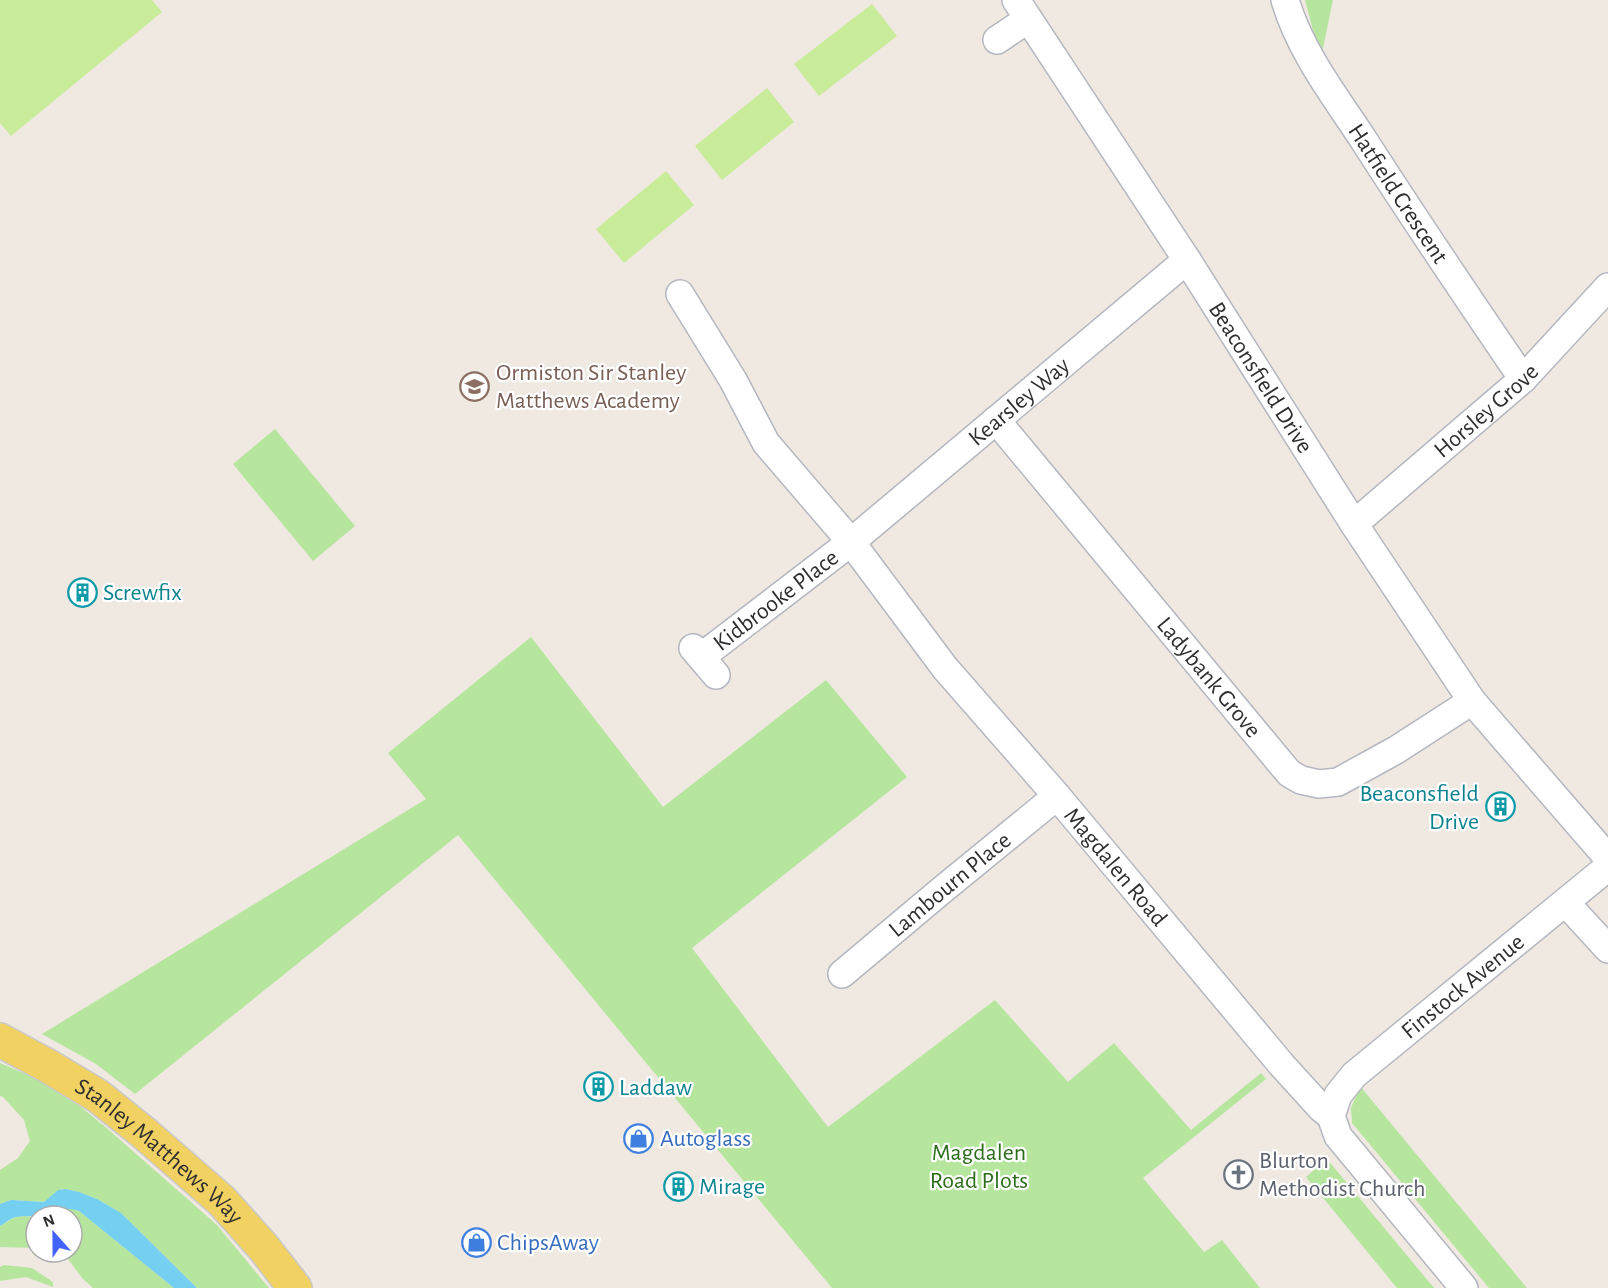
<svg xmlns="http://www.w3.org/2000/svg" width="1608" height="1288" font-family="'Alegreya Sans',sans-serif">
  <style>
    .green { fill: #b6e59e }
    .pitch { fill: #c9ec9a }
    .water { fill: #75cff0 }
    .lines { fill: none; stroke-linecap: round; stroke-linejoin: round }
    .minor-casing { stroke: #b4b7c1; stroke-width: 30 }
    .major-casing { stroke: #c9c9c9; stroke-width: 36 }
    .minor { stroke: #fff; stroke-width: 27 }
    .major { stroke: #f2d163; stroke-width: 33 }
    .labels { text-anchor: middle; stroke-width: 4.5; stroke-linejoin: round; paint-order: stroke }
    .street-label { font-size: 24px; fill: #2e2e2e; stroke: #fff }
    .education-label { font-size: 24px; fill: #785e54; stroke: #fff; text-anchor: start }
    .culture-label { font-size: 24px; fill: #0d838f; stroke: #fff; text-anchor: start }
    .shop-label { font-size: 24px; fill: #366cbe; stroke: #fff; text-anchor: start }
    .park-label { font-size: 24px; fill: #2c6e1b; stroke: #fff }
    .worship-label { font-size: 24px; fill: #5b616d; stroke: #fff; text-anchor: start }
  </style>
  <rect width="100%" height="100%" fill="#efe9e1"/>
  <g class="green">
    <polygon points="1305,0 1333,0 1322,53 1313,30"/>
    <polygon points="275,429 355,526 313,561 233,464"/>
    <polygon points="531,637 663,807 826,680 907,777 692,948 828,1127 995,1000 1068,1082 1114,1043 1191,1130 1261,1073 1266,1079 1143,1178 1204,1252 1222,1240 1260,1288 832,1288 458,835 135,1094 96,1064 42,1034 426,799 388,753"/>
    <polygon points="0,1063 35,1078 81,1107 109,1130 217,1225 269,1288 197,1288 121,1213 97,1199 79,1192 66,1189 58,1190 44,1202 11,1200 0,1204 0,1170 18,1158 30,1141 24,1120 3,1097 0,1096"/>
    <polygon points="1360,1086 1527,1288 1489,1288 1352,1123 1351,1108"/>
    <polygon points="1327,1159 1434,1288 1397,1288 1306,1177"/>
    <polygon points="69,1208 79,1211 174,1288 93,1288 83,1279 68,1259 50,1252 72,1252 72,1216 42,1216 59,1210"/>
    <polygon points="21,1216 36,1217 36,1248 0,1247 0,1226 13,1218"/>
    <polygon points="4,1265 32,1268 53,1282 53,1287 26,1277 0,1281 0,1267"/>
  </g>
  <g class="pitch">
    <polygon points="0,0 152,0 162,12 11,136 0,123"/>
    <polygon points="872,4 897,36 819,96 794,64"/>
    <polygon points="767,88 794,122 722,180 695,146"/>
    <polygon points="666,171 694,205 624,263 596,229"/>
  </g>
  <path class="water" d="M 66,1189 L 79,1192 L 97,1199 L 121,1213 L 197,1288 L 174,1288 L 79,1211 C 59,1205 58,1214 41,1216 C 32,1217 21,1215 13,1218 C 8,1220 4,1224 0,1226 L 0,1204 L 11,1200 L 44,1202 L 58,1190 Z"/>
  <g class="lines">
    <defs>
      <g id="minor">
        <path id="s1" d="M 1016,0 L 1187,260 L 1354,524 L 1472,701 L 1608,858"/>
        <path id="s2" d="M 1285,0 C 1300,51 1334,95 1363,139 C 1415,220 1469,300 1523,379"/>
        <polyline points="997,40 1028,19"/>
        <path id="s3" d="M 680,294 L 733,380 L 766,443 L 851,542 L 945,668 L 1057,796 L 1281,1064 L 1321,1108 L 1331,1116 L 1338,1136 L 1464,1288"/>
        <path id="s4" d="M 996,420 L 1289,773 L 1301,780 L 1319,784 L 1338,782 L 1396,750 L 1472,701"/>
        <path id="s5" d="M 1354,524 L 1523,379 L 1608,287"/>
        <polyline points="693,648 716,675"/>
        <path id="s6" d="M 701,657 L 851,542 L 1187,260"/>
        <polyline points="1566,903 1608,949"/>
        <path id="s7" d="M 842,974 L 942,890 L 1057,796"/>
        <path id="s8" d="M 1331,1116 L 1338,1095 L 1354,1075 L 1608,867"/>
      </g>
      <g id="major">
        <path id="s9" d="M 0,1040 L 48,1066 L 98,1096 L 144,1133 L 222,1201 L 264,1248 L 295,1288"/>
      </g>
    </defs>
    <use href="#minor" class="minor-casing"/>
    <use href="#major" class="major-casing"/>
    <use href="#minor" class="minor"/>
    <use href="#major" class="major"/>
  </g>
  <defs>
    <symbol id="school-ring" viewBox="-11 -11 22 22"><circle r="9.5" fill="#fff" stroke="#8d6e63" stroke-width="1.5"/><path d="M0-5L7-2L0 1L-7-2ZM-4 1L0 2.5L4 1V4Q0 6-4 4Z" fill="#8d6e63"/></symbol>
    <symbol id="building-ring" viewBox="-11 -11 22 22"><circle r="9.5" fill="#fff" stroke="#0f9aa8" stroke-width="1.5"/><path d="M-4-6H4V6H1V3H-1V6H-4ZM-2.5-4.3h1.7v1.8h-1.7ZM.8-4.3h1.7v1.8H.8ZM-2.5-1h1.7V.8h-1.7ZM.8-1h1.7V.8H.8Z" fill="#0f9aa8"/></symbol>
    <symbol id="shop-ring" viewBox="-11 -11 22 22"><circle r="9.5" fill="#fff" stroke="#3f7fe0" stroke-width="1.5"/><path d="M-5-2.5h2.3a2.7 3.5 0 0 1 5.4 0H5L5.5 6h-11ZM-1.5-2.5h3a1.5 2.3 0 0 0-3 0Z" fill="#3f7fe0"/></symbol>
    <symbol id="church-ring" viewBox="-11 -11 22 22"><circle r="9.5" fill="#fff" stroke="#6b7280" stroke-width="1.5"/><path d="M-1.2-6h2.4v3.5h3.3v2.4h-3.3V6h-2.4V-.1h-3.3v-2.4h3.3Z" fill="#6b7280"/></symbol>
  </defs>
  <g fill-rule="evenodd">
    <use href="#school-ring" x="458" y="370" width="33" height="33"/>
    <use href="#building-ring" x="66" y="576" width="33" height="33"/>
    <use href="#building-ring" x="1484" y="790" width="33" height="33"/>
    <use href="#building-ring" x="582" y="1070" width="33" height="33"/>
    <use href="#shop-ring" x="622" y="1122" width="33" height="33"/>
    <use href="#church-ring" x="1222" y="1158" width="33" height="33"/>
    <use href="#building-ring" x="662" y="1170" width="33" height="33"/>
    <use href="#shop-ring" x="460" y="1226" width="33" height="33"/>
  </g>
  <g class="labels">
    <g class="street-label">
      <text dy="8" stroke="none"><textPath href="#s2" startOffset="225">Hatfield Crescent</textPath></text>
      <text dy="8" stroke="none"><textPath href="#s1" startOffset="450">Beaconsfield Drive</textPath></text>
      <text dy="8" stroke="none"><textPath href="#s6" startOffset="408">Kearsley Way</textPath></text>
      <text dy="8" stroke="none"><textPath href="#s5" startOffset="174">Horsley Grove</textPath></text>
      <text dy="8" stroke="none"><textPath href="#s6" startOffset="94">Kidbrooke Place</textPath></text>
      <text dy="8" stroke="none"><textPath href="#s4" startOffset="334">Ladybank Grove</textPath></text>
      <text dy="8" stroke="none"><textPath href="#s3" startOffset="722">Magdalen Road</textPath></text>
      <text dy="8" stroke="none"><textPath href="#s7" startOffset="140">Lambourn Place</textPath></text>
      <text dy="8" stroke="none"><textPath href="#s8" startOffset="188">Finstock Avenue</textPath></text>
      <text dy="8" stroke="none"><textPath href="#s9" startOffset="195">Stanley Matthews Way</textPath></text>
    </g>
    <g class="education-label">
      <text x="496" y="380">Ormiston Sir Stanley<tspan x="496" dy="28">Matthews Academy</tspan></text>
    </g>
    <g class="culture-label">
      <text x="103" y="600">Screwfix</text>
      <text x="1479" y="801" text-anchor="end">Beaconsfield<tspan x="1479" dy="28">Drive</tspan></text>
      <text x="619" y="1095">Laddaw</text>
      <text x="699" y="1194">Mirage</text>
    </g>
    <g class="shop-label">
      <text x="660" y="1146">Autoglass</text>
      <text x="497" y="1250">ChipsAway</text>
    </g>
    <g class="park-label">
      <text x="979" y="1160">Magdalen<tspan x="979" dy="28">Road Plots</tspan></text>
    </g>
    <g class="worship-label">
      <text x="1259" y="1168">Blurton<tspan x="1259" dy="28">Methodist Church</tspan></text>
    </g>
  </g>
  <g transform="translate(54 1234) rotate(339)"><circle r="28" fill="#ffffff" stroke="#ababab" stroke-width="1.5"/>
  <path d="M0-4.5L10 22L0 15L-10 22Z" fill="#4264fb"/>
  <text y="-9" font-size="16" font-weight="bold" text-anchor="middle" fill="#2e2e2e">N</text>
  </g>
</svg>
